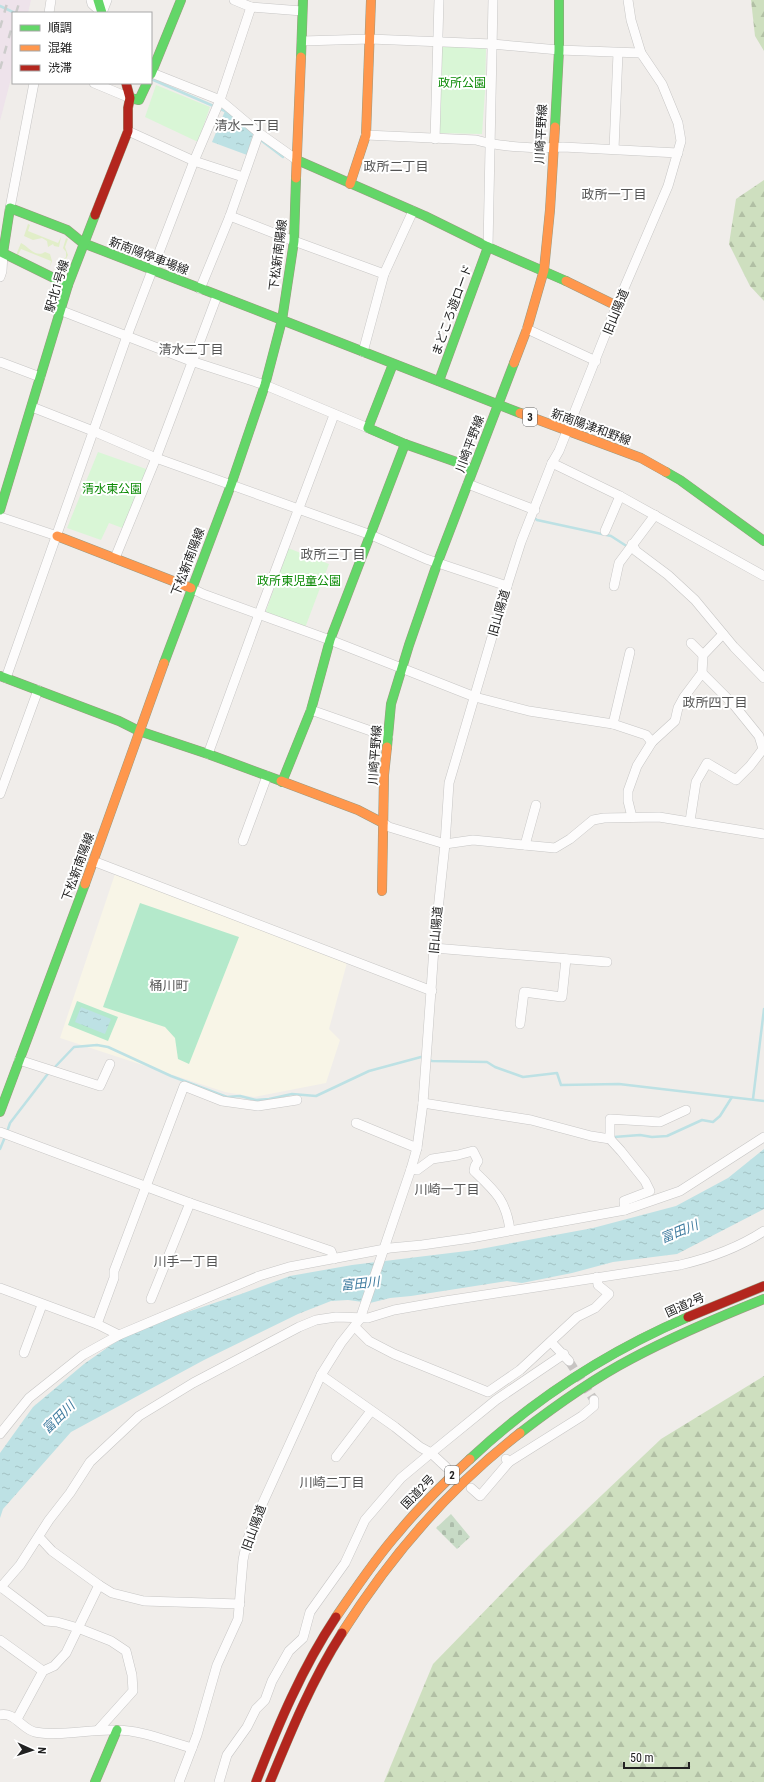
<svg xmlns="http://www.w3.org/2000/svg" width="764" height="1782" font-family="'Roboto Condensed','Noto Sans JP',sans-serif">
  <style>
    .industrial { fill: #eee3eb }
    .education { fill: #f8f5e7 }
    .grass { fill: #e1eec8 }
    .forest { fill: url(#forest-firs) }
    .cemetery { fill: url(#cemetery-stones) }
    .park { fill: #d9f6d6 }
    .pitch { fill: #b4e9cb }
    .water { fill: url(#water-ripples) }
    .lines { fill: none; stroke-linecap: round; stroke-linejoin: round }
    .stream { stroke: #bde1e4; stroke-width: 2.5 }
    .street-tunnel { stroke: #c7c4c2; stroke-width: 9; stroke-dasharray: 9 4.5; stroke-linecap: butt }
    .street-casing { stroke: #c7c6c5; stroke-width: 10 }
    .fast-casing { stroke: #9c9a80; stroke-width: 10 }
    .slow-casing { stroke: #9c9a80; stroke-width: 10 }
    .jam-casing { stroke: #9c9a80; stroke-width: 10 }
    .street { stroke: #fdfcfc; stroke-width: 9 }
    .fast { stroke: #63d668; stroke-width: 9 }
    .slow { stroke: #ff974d; stroke-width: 9 }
    .jam { stroke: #b3261e; stroke-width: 9 }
    .rail { stroke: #cccccb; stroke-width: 2.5; stroke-dasharray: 8 8; stroke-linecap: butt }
    .labels { text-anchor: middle; stroke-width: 4; stroke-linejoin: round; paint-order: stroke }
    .shield { fill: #fff; stroke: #646464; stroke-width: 1 }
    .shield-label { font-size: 11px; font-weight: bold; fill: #222 }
    .park-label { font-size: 12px; fill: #0b8a05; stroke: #fff }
    .street-label { font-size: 12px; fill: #222; stroke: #fff }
    .neighbourhood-label { font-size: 13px; fill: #555; stroke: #fff }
    .water-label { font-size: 13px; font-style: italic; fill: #3f7b9f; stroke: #fff }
  </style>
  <defs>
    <pattern id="forest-firs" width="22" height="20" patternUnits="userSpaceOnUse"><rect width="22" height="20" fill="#cedfbf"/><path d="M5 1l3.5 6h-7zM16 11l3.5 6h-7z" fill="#b1bfa4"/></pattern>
    <pattern id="cemetery-stones" width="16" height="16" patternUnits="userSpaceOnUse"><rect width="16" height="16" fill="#c8dbc6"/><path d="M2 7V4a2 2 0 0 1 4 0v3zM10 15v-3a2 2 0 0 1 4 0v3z" fill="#acbcaa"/></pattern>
    <pattern id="water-ripples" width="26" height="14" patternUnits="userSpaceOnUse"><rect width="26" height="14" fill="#bde1e4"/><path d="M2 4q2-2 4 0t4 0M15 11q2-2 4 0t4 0" fill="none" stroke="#a2c1c3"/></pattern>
  </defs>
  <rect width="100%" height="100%" fill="#f0edea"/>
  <polygon class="industrial" points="0,0 31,0 28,13 13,13 13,71 0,121"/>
  <polygon class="education" points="117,868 348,959 329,1029 340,1040 326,1083 254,1097 225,1092 60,1038"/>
  <g class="grass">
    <polygon points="28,224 30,225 28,231 58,243 61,237 59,247 54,246 53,244 48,247 47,241 42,238 33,240 24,236"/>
    <polygon points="66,238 68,239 65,247 68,255 65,261 59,263 57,271 55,271 57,262 62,261 66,257 66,252 63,248"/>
    <path d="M 21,243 C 30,248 36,258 45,252 L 50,254 L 52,261 L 50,267 L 51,261 L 21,249 L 18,255 L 16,255 Z"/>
  </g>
  <g class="forest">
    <polygon points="751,0 764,0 764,51 755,36"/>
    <polygon points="764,180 764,301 750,286 729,244 736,199"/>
    <polygon points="764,1376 764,1782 384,1782 433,1664 545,1549 661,1439"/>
  </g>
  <polygon class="cemetery" points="451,1514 470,1537 457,1549 436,1528"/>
  <g class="park">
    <polygon points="441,45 486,48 485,91 482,134 437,133"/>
    <polygon points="156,85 210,107 198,142 145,117"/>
    <polygon points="98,452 149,470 125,529 109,523 101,540 67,528"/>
    <polygon points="288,548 329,564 305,628 265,614"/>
  </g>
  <g class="pitch">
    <polygon points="140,903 239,937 189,1064 178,1059 175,1038 165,1027 103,1007"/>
    <polygon points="77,1001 118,1017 108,1041 68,1025"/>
  </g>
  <g class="water">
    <polygon points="225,111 253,134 247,155 212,142"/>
    <polygon points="81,1007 111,1019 105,1034 75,1022"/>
    <polygon points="764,1149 764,1209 677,1254 613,1262 572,1273 522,1283 507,1281 411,1296 390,1298 370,1303 348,1300 331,1301 298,1314 204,1360 71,1432 3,1509 0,1518 0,1453 33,1407 84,1364 131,1331 241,1294 290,1276 352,1265 475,1250 593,1228 676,1206 728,1178"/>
  </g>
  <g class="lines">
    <g class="stream">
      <polyline points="0,6 15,13"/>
      <polyline points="151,79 225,111 254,135"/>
      <polyline points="262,141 283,157"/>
      <polyline points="533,517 537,520 611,536 628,547"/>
      <polyline points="54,1068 74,1047 97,1045 108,1047 171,1076 227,1097 240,1096 256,1100 269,1099 292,1094 316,1096 369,1071 421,1057 432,1061 487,1062 495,1067 523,1077 557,1073 561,1085 619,1084 764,1101"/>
      <polyline points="753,1099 764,1009"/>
      <polyline points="7,1132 10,1123 50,1071"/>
      <polyline points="614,1137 640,1135 652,1137 667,1136 702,1120 713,1122 720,1116 732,1097"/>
      <polyline points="0,1149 5,1137"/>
    </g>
    <polyline class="street-tunnel" points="569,1361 594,1400"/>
    <defs>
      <g id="street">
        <polyline points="91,0 92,4 102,13 107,0"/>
        <polyline points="251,7 302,11"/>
        <polyline points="49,13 51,0"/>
        <polyline points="302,41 370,39 492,44 559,50 641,53"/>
        <polyline points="152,73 220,100 259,133 297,160"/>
        <polyline points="94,83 130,98"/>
        <polyline points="128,131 194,161 243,177"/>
        <path d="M 366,135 L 476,140 C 499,147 538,149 563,147 L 678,153"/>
        <polyline points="435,139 439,0"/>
        <polyline points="614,149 618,53"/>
        <polyline points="10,208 34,83"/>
        <polyline points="230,216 294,241 384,274"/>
        <polyline points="488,247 493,0"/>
        <polyline points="0,277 2,271 3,253"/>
        <polyline points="200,289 230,216 259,133"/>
        <polyline points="62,311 191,361 265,385 368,428"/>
        <polyline points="527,329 596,361"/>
        <polyline points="363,352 384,274 413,211"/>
        <polyline points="0,362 40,377"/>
        <polyline points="32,407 93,431 156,458 371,535 426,559 507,586"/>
        <polyline points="552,463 620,496 764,576"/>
        <polyline points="468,484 535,510"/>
        <polyline points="0,517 57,536"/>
        <polyline points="605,531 620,496"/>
        <polyline points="632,544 636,551 668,575 695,600 734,647 764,678"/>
        <polyline points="115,558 156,458 217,296"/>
        <polyline points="614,586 619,563 655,515"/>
        <polyline points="191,588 203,594 330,640 475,697 529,711 613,724 646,735 652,742"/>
        <polyline points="691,643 703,655"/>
        <polyline points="702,673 703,655 723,634"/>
        <polyline points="6,678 127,336 194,161 220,100 251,7 234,0"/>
        <polyline points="311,710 388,737"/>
        <polyline points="613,724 630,652"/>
        <polyline points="208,754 259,614 334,415"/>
        <polyline points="0,794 38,690"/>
        <polyline points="632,817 628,801 628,791 637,766 652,742 675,721 678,708 684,697 702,673 734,705 759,736 763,749 750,766 736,780 707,763 696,782 690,821"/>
        <polyline points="383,823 389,827 445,844 473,840 555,848 570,839 593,820 604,818 659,817 764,834"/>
        <polyline points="243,841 267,776"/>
        <polyline points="525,845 536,805"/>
        <polyline points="93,861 432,991"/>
        <polyline points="434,948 607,962"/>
        <polyline points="520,1024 524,992 562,997 566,959"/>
        <polyline points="19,1060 100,1086 110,1064"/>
        <polyline points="423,1103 531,1120 591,1136 610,1139 621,1151 645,1181 650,1191 624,1201 625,1210"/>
        <polyline points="356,1123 417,1148"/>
        <polyline points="0,1132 190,1203 331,1251 334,1259"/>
        <polyline points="610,1139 610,1119 660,1122 686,1110"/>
        <path d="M 411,1169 L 417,1170 L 432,1159 L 458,1155 L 473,1151 L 478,1161 L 475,1166 L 474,1171 C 495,1191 506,1200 510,1230"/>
        <polyline points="0,1288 97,1324 119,1335"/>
        <polyline points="151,1299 190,1203"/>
        <polyline points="97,1324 114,1278 114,1271 184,1086 222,1101 258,1106 297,1100"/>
        <polyline points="355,1327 369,1341 394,1354 488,1392 520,1370 577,1317 595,1308 609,1294 598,1285 597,1277"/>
        <polyline points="551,1342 569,1361"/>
        <polyline points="24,1353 42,1305"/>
        <polyline points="321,1375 395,1427 420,1447 431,1453 446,1467"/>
        <polyline points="0,1434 29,1398 83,1355 119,1335 259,1276 289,1267 390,1248 422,1245 471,1238 625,1210 680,1191 764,1137"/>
        <polyline points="336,1457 371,1411"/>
        <polyline points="509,1462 582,1416 594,1406 594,1400"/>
        <polyline points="471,1488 480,1496 509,1462 506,1459"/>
        <polyline points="39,1537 52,1551 99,1585 112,1593 144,1601 240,1604"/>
        <polyline points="1,1587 46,1621 57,1622 78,1628 111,1641 126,1651 132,1675 133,1691 98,1730"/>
        <path d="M 0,1588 L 20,1565 L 49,1520 L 70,1493 L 90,1462 L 139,1416 L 193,1383 L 299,1327 L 316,1320 L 336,1317 L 368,1318 L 394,1310 L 445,1301 L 680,1265 C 710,1258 738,1248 764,1231"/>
        <polyline points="0,1640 43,1671"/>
        <path d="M 0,1715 C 14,1711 23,1730 35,1732 C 57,1737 91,1729 115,1730 C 142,1730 166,1741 192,1748"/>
        <polyline points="17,1719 43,1671 54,1666 66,1653 99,1585"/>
        <polyline points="179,1782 197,1735 217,1665 238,1619 243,1560 247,1541 255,1520 321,1375 341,1343 360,1319 411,1169 417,1148 423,1103 434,948 445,844 449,783 507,586 521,542 552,463 559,451 619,300 668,186 681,141 678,123 662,84 641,53 631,20 628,0"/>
        <polyline points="219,1782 227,1755 247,1727 256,1709 265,1700 272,1681 289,1651 303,1638 310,1612 345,1563 365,1520 401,1478 431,1453 496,1400 564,1354"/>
      </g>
      <g id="fast">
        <polyline points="98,0 102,13"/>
        <polyline points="301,57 303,0"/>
        <polyline points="151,74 181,0"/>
        <polyline points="130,98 139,100 147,83"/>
        <polyline points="555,127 559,50 559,0"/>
        <polyline points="297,160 425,216 488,247 566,281"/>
        <polyline points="68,285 3,253 10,208 67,230 83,243 282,320"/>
        <polyline points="282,320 520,413"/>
        <polyline points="393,364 368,428 405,444 465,465 472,471"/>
        <polyline points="439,381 488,247"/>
        <polyline points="666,472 680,480 764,541"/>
        <polyline points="0,510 68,285 95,215"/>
        <polyline points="164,663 231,485 265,385 282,320 294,241 296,178"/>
        <polyline points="0,676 119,721 139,731 208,754 281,781"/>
        <polyline points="387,747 391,704 409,645 437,564 514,363"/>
        <polyline points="282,782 311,710 330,640 405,444"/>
        <polyline points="0,1112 85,884"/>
        <path d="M 520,1433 C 555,1406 591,1380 631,1359 C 674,1336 719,1317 764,1299"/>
        <path d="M 470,1459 C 534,1399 609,1351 688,1317"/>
        <polyline points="95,1782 117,1730"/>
      </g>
      <g id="slow">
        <polyline points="296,178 301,57"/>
        <polyline points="350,184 366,135 371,0"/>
        <polyline points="566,281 617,306"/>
        <polyline points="514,363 527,329 544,270 550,210 555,127"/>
        <polyline points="520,413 641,458 666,472"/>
        <polyline points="57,536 191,588"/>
        <polyline points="281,781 358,810 383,823"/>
        <polyline points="85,884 164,663"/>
        <polyline points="382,891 384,775 387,747"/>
        <path d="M 336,1617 C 356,1588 375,1559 398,1533 C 420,1506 445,1482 470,1459"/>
        <path d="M 342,1633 C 390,1557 448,1489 520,1433"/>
      </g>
      <g id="jam">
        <polyline points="95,215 128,131 128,108 130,98 126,83"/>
        <polyline points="688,1317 764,1286"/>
        <path d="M 256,1782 C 278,1725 302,1668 336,1617"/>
        <path d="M 270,1782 C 291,1731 312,1680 342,1633"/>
      </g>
    </defs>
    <use href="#street" class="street-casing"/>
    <use href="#fast" class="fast-casing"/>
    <use href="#slow" class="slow-casing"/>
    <use href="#jam" class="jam-casing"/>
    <use href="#street" class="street"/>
    <use href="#fast" class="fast"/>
    <use href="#slow" class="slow"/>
    <use href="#jam" class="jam"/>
    <g class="rail">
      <polyline points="16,13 20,0"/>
      <polyline points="0,28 8,0"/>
      <polyline points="0,69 13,23"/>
    </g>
  </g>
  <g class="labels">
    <g class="shield">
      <rect x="523" y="408" width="14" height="18" rx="3"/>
      <rect x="445" y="1466" width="14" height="18" rx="3"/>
    </g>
    <g class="shield-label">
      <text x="530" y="421">3</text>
      <text x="452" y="1479">2</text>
    </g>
    <g class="park-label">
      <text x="462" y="87">政所公園</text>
      <text x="112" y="493">清水東公園</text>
      <text x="299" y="585">政所東児童公園</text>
    </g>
    <g class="street-label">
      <text transform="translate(541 134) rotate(-87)" y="4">川崎平野線</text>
      <text transform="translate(278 255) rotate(-83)" y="4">下松新南陽線</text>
      <text transform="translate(149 256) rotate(21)" y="4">新南陽停車場線</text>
      <text transform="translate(57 286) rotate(-73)" y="4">駅北1号線</text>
      <text transform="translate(452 310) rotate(-70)" y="4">まどころ遊ロード</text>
      <text transform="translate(616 312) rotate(-68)" y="4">旧山陽道</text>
      <text transform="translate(591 427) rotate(20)" y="4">新南陽津和野線</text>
      <text transform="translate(470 444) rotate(-70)" y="4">川崎平野線</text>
      <text transform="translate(188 562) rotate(-69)" y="4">下松新南陽線</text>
      <text transform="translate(499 613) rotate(-74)" y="4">旧山陽道</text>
      <text transform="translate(375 755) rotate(-86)" y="4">川崎平野線</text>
      <text transform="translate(78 867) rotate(-70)" y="4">下松新南陽線</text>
      <text transform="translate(436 930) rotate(-85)" y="4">旧山陽道</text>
      <text transform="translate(685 1305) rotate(-24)" y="4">国道2号</text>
      <text transform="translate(418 1492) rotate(-46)" y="4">国道2号</text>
      <text transform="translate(254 1528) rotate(-70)" y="4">旧山陽道</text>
    </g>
    <g class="neighbourhood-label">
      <text x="247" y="130">清水一丁目</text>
      <text x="396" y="171">政所二丁目</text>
      <text x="614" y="199">政所一丁目</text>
      <text x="191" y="354">清水二丁目</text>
      <text x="333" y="559">政所三丁目</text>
      <text x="715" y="707">政所四丁目</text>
      <text x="169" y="990">桶川町</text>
      <text x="447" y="1194">川崎一丁目</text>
      <text x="186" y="1266">川手一丁目</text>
      <text x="332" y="1487">川崎二丁目</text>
    </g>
    <g class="water-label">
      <text transform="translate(679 1231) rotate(-22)" y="5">富田川</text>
      <text transform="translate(360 1283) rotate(-6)" y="5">富田川</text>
      <text transform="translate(58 1417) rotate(-45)" y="5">富田川</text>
    </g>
  </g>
  <rect x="12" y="12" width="140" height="72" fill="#ffffff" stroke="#a7a7a7"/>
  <rect x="20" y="25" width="20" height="6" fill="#63d668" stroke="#a7a7a7"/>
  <text x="48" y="32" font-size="12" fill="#222222">順調</text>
  <rect x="20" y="45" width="20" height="6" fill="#ff974d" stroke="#a7a7a7"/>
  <text x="48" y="52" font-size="12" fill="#222222">混雑</text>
  <rect x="20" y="65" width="20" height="6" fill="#b3261e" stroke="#a7a7a7"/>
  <text x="48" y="72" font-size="12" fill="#222222">渋滞</text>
  <g transform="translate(32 1750) rotate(93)" stroke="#ffffff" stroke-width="3" paint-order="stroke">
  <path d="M0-3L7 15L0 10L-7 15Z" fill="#222222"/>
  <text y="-6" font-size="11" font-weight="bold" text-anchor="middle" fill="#222222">N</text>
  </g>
  <path d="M624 1762v6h65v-6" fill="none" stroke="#222222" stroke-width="2"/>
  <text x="630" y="1762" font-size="12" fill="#222222" stroke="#ffffff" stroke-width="3" paint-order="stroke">50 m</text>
</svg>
